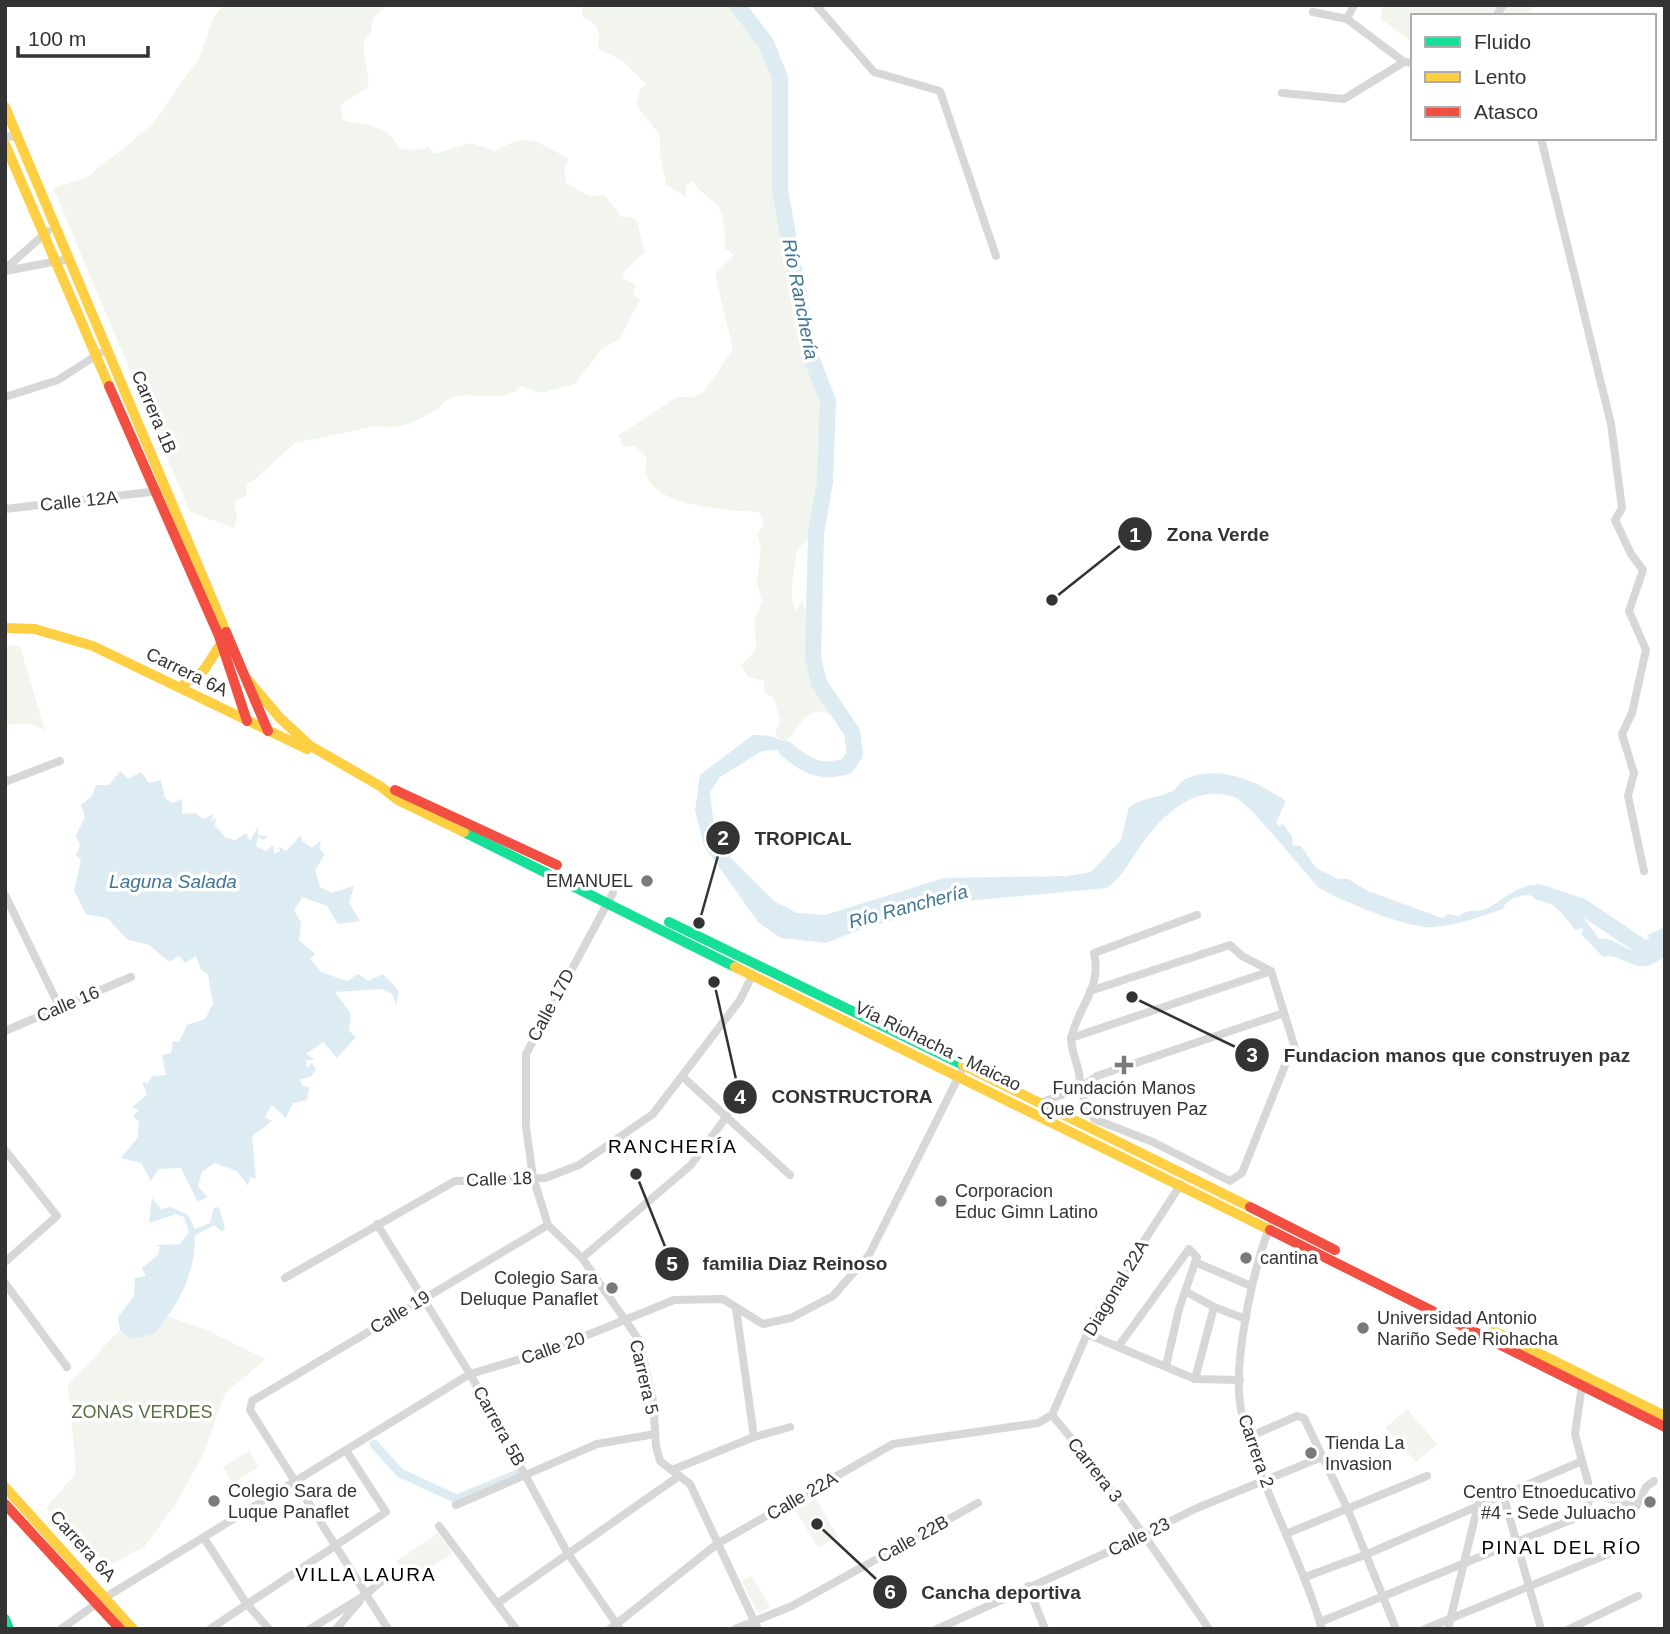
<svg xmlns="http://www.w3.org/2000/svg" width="1670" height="1634" font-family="Helvetica,sans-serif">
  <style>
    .green { fill: #f1f5ed }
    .water { fill: #ddebf3 }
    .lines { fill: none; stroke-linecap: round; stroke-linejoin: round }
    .canal { stroke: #ddebf3; stroke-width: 9 }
    .river { stroke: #ddebf3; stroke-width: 16 }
    .street { stroke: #d7d7d7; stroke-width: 8 }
    .fast { stroke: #16e098; stroke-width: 10 }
    .slow { stroke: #ffcf43; stroke-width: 10 }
    .jam { stroke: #f24e42; stroke-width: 10 }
    .poi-dot { fill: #7a7a7a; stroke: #fff; stroke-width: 2.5 }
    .labels { text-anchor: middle; stroke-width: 7; stroke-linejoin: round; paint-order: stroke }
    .street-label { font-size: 18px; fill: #333; stroke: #fff }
    .poi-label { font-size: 18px; fill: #333; stroke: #fff; text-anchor: start }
    .park-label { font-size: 18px; fill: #56703f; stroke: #fff }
    .water-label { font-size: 19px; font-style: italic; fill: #3f7597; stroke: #fff }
    .neighbourhood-label { font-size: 19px; letter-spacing: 2px; fill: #000; stroke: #fff }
    .leader { fill: none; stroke: #333; stroke-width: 2.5 }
    .callout-dot { fill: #333; stroke: #fff; stroke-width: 2.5 }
    .mark-label { font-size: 21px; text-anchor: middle; font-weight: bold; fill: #fff }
    .callout-label { font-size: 19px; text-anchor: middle; font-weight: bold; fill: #333; stroke: #fff; stroke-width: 7; stroke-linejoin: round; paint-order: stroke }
  </style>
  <rect width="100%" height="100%" fill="#fff"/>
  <g class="green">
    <path d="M 223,5 L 389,5 L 373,18 L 371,32 C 354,47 372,69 368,87 L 341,104 L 342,118 L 347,122 C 367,122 391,129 399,148 L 412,150 L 429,147 L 434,154 L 471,143 L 496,151 C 527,131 539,141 568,159 L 564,169 L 566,183 L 589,196 L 604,195 L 621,216 L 636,219 L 645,252 L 626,269 L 622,278 L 636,285 L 633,294 L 640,300 L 619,340 L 603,348 L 574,384 L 542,393 L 521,386 C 504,405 476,391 454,397 C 443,401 441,407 432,412 C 416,422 395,431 376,426 L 295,443 L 253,481 L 247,483 L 246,496 L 234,502 L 237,517 L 234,528 L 190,512 L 53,188 L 86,178 L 151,126 L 199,58 L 214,17 Z"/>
    <path d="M 581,5 L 737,5 L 766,43 L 780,78 L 780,190 L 808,349 L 828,401 L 825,482 L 816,534 L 797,549 C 796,568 787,595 796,611 L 802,600 C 814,625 798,655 813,677 L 817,676 L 842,715 L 839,717 C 833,717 828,713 822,712 C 804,709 796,733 785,742 L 775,735 L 780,720 L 774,698 L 764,692 L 764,681 L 748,677 L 741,665 L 756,650 L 755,619 L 762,601 L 757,583 L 761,549 L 757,534 L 764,525 L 759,512 C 730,511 631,506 647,458 L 635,446 L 623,446 L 619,435 L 677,397 L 692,397 L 704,392 L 733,349 L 715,274 L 734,255 L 725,249 C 725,233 726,212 713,201 C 704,194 698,190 692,181 L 686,186 L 686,198 L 666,184 L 660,156 L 660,136 L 636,104 L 640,90 L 646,84 L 620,59 L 598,49 C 600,34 600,23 583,17 Z"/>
    <polygon points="1382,5 1537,5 1524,16 1413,16 1413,43 1381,19"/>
    <path d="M 5,645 L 20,646 L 45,731 C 31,721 21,722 5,726 Z"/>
    <polygon points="167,1316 204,1329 266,1359 225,1393 203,1455 175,1505 144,1547 106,1567 46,1508 76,1473 68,1385 120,1330 131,1339 162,1325"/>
    <polygon points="1407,1409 1437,1444 1416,1462 1385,1428"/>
    <polygon points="249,1451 259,1467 233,1483 223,1467"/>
    <polygon points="816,1499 838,1537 818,1548 796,1511"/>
    <polygon points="438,1533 452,1553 410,1582 396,1561"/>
    <polygon points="752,1576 770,1607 758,1613 742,1581"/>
  </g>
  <g class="water">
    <path d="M 753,735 C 777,735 790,741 802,763 L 778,750 L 762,751 L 720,777 L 710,792 L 715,835 L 725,852 L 774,901 L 797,913 L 825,915 L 944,878 L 1067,876 L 1091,872 L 1121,840 L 1129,807 C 1146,796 1158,799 1174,790 C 1178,787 1180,782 1185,779 C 1219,764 1257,781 1286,801 L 1276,822 L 1279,826 L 1283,824 L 1292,836 L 1293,845 L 1301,846 L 1316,868 L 1338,879 L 1348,879 L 1368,891 L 1442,918 L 1448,914 L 1459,916 C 1470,907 1477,914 1488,908 C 1507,898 1526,876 1549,889 C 1558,894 1562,900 1571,905 L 1571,909 L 1574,905 L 1577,908 L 1599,939 C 1619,936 1630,960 1651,949 L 1653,944 L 1647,935 L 1665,927 L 1665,958 C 1655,960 1652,968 1640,966 C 1627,964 1616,953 1603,957 L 1581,934 L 1583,928 L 1575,930 C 1562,911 1540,887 1515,898 C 1508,901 1505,903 1503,909 C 1482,916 1458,925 1435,927 C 1410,930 1341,901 1318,887 C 1305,872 1250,805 1238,799 C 1202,783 1172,807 1150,833 C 1134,852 1127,873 1107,888 L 966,901 L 864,928 L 826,943 L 781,938 L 759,923 L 704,846 L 695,810 L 700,775 Z"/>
    <polygon points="120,771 128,779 141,772 149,783 161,780 165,798 173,803 182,799 182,814 196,813 203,819 214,814 211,821 216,818 215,826 226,838 235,840 246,833 250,841 258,827 258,835 268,836 264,840 258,837 256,846 266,851 273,845 274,854 280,851 279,846 286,851 301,835 301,840 312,848 321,840 319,849 325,854 315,870 320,887 332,893 354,886 349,903 360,921 338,924 327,906 302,897 294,911 301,922 299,940 315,954 310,959 321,972 347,981 358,974 369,981 383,974 399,991 396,1005 392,994 381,989 335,992 351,1014 349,1031 356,1037 337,1058 323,1042 306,1054 315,1060 306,1060 307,1068 312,1063 316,1069 311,1077 300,1079 302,1086 309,1087 307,1100 293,1103 286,1118 272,1105 265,1117 272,1121 252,1136 256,1179 250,1177 248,1186 237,1171 214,1163 202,1172 198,1186 207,1197 198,1202 181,1168 158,1169 151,1181 141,1163 121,1158 138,1137 139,1122 133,1116 139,1110 132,1107 147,1095 142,1081 147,1084 152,1076 166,1075 162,1055 171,1053 173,1041 179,1042 187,1025 205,1019 213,1004 208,974 201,970 196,956 185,963 179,956 169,962 149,945 128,940 107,918 86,914 74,891 81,860 76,855 80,845 76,835 85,817 81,805 92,796 96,785 109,785"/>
    <path d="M 152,1198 L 161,1209 L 171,1207 L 188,1215 L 195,1229 L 210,1223 L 214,1208 L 219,1207 L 225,1228 L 222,1232 L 214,1225 L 195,1236 C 195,1275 179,1304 154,1334 L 131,1339 L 120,1330 L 118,1317 L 134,1296 L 135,1278 L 146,1276 L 142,1268 L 158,1255 L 160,1247 L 156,1245 L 180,1244 L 189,1232 L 184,1217 L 176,1214 L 149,1223 Z"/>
  </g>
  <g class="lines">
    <polyline class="canal" points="374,1444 400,1473 457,1499 520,1473"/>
    <g class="river">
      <path d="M 737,5 L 766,43 L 780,78 L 780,190 L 809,352 L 828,401 L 825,482 L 816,534 L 813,657 L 819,683 L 852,732 L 855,754 L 847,766 C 820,774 807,767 786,749"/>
      <polyline points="1539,892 1581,906 1642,947 1665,949"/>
    </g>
    <g class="street">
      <polyline points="816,5 874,72 940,91 996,256"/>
      <polyline points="1313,12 1347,19 1404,62 1413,63"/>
      <polyline points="1496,16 1503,5"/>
      <polyline points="1347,19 1354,5"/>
      <polyline points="1282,93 1344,99 1404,62"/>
      <polyline points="5,136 18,137"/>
      <polyline points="1541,138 1611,424 1622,508 1615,520 1631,554 1643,570 1629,611 1646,650 1632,713 1622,734 1634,773 1628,796 1644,871"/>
      <polyline points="5,269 48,231"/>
      <polyline points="5,271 69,259"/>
      <polyline points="5,397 58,380 100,353"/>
      <polyline points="5,509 159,491"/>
      <polyline points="5,782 60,761"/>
      <polyline points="613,893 526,1054 526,1127 533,1177 548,1225 582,1258 639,1340 653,1401 656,1446 660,1461 690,1484 758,1629"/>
      <polyline points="5,895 60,1008"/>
      <polyline points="1090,991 1230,945 1242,956 1271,971 1295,1048 1288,1058 1242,1173 1230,1181 1153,1142 1094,1119 1079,1088 1097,1076 1284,1013"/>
      <polyline points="5,1031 131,977"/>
      <polyline points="1071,1038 1271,971"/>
      <polyline points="684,1078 790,1175"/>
      <path d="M 1043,1102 L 1079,1088 C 1083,1069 1068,1050 1072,1035 C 1080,1004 1102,987 1094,953 L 1197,915"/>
      <polyline points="5,1150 57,1216 5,1262"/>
      <polyline points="377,1224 470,1374 567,1552 620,1629"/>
      <path d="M 1270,1226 C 1253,1270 1232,1364 1241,1409 C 1258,1485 1300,1554 1322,1629"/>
      <polyline points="582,1258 691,1165 727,1116"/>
      <polyline points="1195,1262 1251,1286"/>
      <polyline points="285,1278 455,1181 545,1178 579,1165 653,1114 740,1000 752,976"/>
      <polyline points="5,1283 67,1367"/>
      <polyline points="1185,1291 1214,1307 1246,1319"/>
      <polyline points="736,1308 754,1437"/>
      <polyline points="1087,1334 1195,1379 1240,1380"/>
      <polyline points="1118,1347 1189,1249 1197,1257 1179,1309 1166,1366"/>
      <polyline points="1195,1379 1214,1307"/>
      <path d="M 1052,1415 C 1109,1483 1159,1556 1209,1629"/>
      <polyline points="1249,1437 1297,1416 1304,1418 1348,1510 1396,1629"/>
      <polyline points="672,1470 754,1437 790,1427"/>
      <polyline points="1591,1493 1636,1507 1646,1487 1654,1481"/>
      <polyline points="1503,1494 1541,1629"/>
      <polyline points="456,1505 597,1444 655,1434"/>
      <polyline points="439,1526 516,1629"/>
      <polyline points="1288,1533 1427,1476"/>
      <polyline points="204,1538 246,1603 269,1629"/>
      <polyline points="1305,1577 1365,1555 1582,1461 1575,1434 1582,1385"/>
      <polyline points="1028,1586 1045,1629"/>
      <polyline points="498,1603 679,1476"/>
      <path d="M 1320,1622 L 1583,1515 C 1595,1496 1588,1482 1582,1461"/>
      <polyline points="61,1629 106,1597 470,1374 548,1351 674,1300 723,1299 763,1324 791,1318 833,1296 869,1255 961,1072"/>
      <polyline points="210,1629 386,1512 347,1452"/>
      <polyline points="310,1629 364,1596 391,1573"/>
      <polyline points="336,1629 359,1602"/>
      <polyline points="388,1629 250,1410 252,1401 548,1225"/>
      <polyline points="610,1629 717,1544 893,1444 1038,1423 1052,1415 1094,1318 1181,1184"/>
      <polyline points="735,1629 792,1606 978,1503"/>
      <polyline points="937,1629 1108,1552 1197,1508 1322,1457"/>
      <polyline points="1425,1629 1611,1553"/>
      <polyline points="1448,1629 1478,1505"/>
      <polyline points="1569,1629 1638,1596"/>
    </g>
    <g class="fast">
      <polyline points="464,832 735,967"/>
      <polyline points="669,922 963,1065"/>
      <polyline points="5,1619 9,1629"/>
    </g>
    <g class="slow">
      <polyline points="5,107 226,632"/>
      <polyline points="5,144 109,386"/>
      <polyline points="5,628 35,629 93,646 307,749"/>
      <polyline points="247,679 280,718 309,745 380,786 398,800 464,832"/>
      <polyline points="180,687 204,670 220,645"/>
      <polyline points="735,967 1270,1230"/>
      <polyline points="963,1065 1250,1207"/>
      <polyline points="1494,1331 1665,1416"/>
      <polyline points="5,1487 133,1629"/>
    </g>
    <g class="jam">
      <polyline points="109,386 219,636 247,721"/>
      <polyline points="226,632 268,731"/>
      <polyline points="395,790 557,865"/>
      <polyline points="1250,1207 1335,1250"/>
      <polyline points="1270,1230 1665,1427"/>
      <polyline points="5,1504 120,1629"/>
    </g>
  </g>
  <g class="poi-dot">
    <circle cx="647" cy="881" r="7"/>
    <path d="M1120.5 1054.5h7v7h7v7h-7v7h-7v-7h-7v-7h7z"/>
    <circle cx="941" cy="1201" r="7"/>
    <circle cx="1246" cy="1258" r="7"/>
    <circle cx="612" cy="1288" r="7"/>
    <circle cx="1363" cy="1328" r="7"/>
    <circle cx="1311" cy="1453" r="7"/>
    <circle cx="214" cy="1501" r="7"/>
    <circle cx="1650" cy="1502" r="7"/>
  </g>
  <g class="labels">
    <g class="street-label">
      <text transform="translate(154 412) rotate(67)" y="6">Carrera 1B</text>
      <text transform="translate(79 501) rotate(-6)" y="6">Calle 12A</text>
      <text transform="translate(187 672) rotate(26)" y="6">Carrera 6A</text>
      <text transform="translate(68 1004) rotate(-23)" y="6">Calle 16</text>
      <text transform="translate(551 1005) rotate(-62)" y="6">Calle 17D</text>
      <text transform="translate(938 1046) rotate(26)" y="6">Vía Riohacha - Maicao</text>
      <text transform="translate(499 1179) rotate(-2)" y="6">Calle 18</text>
      <text transform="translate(1116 1288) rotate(-59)" y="6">Diagonal 22A</text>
      <text transform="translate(400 1312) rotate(-31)" y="6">Calle 19</text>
      <text transform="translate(553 1348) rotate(-19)" y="6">Calle 20</text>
      <text transform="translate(644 1377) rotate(77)" y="6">Carrera 5</text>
      <text transform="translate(499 1426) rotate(61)" y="6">Carrera 5B</text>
      <text transform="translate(1256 1451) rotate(71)" y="6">Carrera 2</text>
      <text transform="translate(1095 1470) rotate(52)" y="6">Carrera 3</text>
      <text transform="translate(802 1496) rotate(-30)" y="6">Calle 22A</text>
      <text transform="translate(1139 1537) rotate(-26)" y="6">Calle 23</text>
      <text transform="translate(913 1539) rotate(-29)" y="6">Calle 22B</text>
      <text transform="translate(83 1546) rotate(48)" y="6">Carrera 6A</text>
    </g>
    <g class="poi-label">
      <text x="633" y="887" text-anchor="end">EMANUEL</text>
      <text x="1124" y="1094" text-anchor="middle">Fundación Manos<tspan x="1124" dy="21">Que Construyen Paz</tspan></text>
      <text x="955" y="1197">Corporacion<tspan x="955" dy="21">Educ Gimn Latino</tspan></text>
      <text x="1260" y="1264">cantina</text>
      <text x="598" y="1284" text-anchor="end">Colegio Sara<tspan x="598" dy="21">Deluque Panaflet</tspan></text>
      <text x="1377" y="1324">Universidad Antonio<tspan x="1377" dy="21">Nariño Sede Riohacha</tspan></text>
      <text x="1325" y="1449">Tienda La<tspan x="1325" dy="21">Invasion</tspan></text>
      <text x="228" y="1497">Colegio Sara de<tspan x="228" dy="21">Luque Panaflet</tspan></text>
      <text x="1636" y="1498" text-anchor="end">Centro Etnoeducativo<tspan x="1636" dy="21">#4 - Sede Juluacho</tspan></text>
    </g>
    <g class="park-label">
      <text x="142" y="1418">ZONAS VERDES</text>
    </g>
    <g class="water-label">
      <text transform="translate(801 299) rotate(79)" y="7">Río Ranchería</text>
      <text x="173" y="888">Laguna Salada</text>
      <text transform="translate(908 906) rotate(-15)" y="7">Río Ranchería</text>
    </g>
    <g class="neighbourhood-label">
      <text x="673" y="1153">RANCHERÍA</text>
      <text x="1562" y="1554">PINAL DEL RÍO</text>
      <text x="366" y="1581">VILLA LAURA</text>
    </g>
  </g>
  <path class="leader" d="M1052 600L1135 534M699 923L723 838M1132 997L1252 1055M714 982L740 1097M636 1174L672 1264M817 1524L890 1592"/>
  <g class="callout-dot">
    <circle cx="1052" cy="600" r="7"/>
    <circle cx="699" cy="923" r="7"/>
    <circle cx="1132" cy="997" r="7"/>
    <circle cx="714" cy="982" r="7"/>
    <circle cx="636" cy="1174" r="7"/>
    <circle cx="817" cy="1524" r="7"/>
    <circle cx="1135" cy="534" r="18"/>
    <circle cx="723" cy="838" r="18"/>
    <circle cx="1252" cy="1055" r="18"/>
    <circle cx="740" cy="1097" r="18"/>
    <circle cx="672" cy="1264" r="18"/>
    <circle cx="890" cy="1592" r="18"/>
  </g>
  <g class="mark-label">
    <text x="1135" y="542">1</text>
    <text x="723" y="845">2</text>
    <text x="1252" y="1062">3</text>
    <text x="740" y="1104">4</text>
    <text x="672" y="1271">5</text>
    <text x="890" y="1599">6</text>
  </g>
  <g class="callout-label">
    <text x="1218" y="541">Zona Verde</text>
    <text x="803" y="845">TROPICAL</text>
    <text x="1457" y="1062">Fundacion manos que construyen paz</text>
    <text x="852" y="1103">CONSTRUCTORA</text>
    <text x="795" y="1270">familia Diaz Reinoso</text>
    <text x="1001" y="1599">Cancha deportiva</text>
  </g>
  <rect width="1670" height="1634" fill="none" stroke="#333333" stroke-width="14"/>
  <rect x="1411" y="14" width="245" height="126" fill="#ffffff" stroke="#adadad" stroke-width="2"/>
  <rect x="1425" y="37" width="35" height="10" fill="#16e098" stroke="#adadad" stroke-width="2"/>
  <text x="1474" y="49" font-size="21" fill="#333333">Fluido</text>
  <rect x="1425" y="72" width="35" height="10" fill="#ffcf43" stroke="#adadad" stroke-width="2"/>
  <text x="1474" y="84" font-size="21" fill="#333333">Lento</text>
  <rect x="1425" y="107" width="35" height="10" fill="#f24e42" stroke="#adadad" stroke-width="2"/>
  <text x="1474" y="119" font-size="21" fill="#333333">Atasco</text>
  <path d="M18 46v10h130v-10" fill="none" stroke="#333333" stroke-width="3.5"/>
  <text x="28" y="46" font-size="21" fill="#333333" stroke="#ffffff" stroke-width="5" paint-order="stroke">100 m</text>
</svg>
